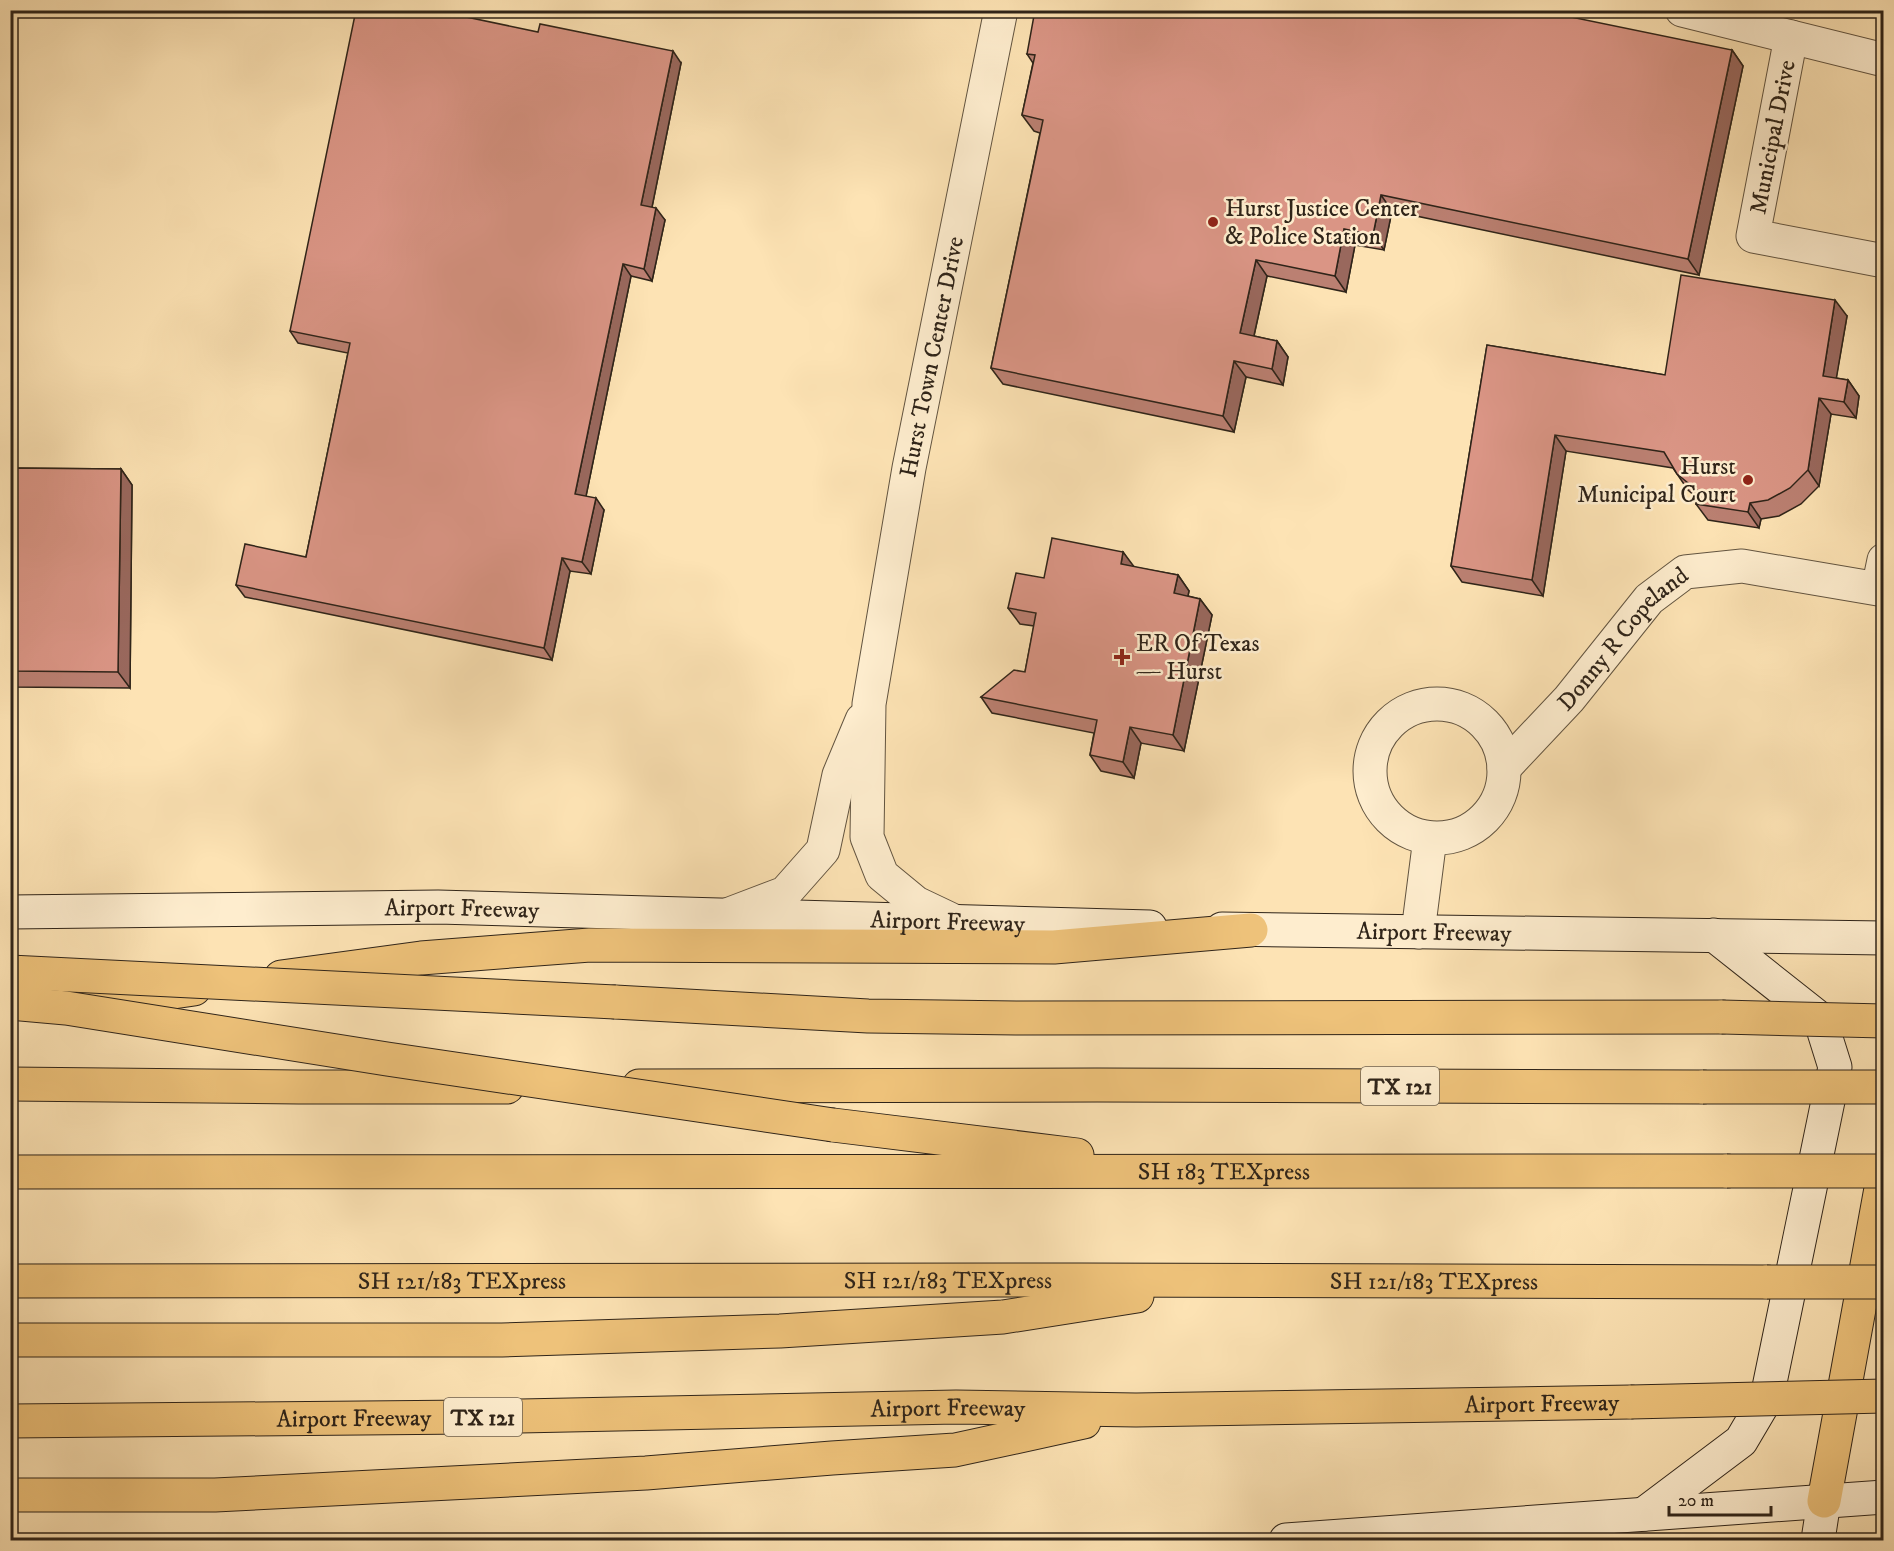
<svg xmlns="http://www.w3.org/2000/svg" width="1894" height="1551" font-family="'IM FELL DW Pica',serif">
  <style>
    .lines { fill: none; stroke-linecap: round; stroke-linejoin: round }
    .minor-casing { stroke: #625440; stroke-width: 35 }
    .secondary-casing { stroke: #2f2419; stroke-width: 35 }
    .primary-casing { stroke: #2f2419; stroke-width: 35 }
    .motorway-casing { stroke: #2f2419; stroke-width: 35 }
    .minor { stroke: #feedce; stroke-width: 33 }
    .secondary { stroke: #feedce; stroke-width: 33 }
    .primary { stroke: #eec27a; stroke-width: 33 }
    .motorway { stroke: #eec27a; stroke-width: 33 }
    .motorway-bridge-casing { stroke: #2f2419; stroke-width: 35; stroke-linecap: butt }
    .motorway-bridge { stroke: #eec27a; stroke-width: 33 }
    .wall { fill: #bb8072; stroke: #2f2419; stroke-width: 1.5 }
    .shaded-wall { fill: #99685d; stroke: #2f2419; stroke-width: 1.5 }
    .building { fill: #da9585; stroke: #2f2419; stroke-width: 1.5 }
    .poi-dot { fill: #8f2418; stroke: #feedce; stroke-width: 2 }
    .labels { text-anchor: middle; stroke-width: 5; stroke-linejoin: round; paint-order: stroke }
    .shield { fill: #feedce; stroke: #6d604f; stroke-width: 1.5 }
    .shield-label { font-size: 22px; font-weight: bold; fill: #2f2419 }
    .street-label { font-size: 24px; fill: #2f2419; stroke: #feedce }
    .poi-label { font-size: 24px; fill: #2f2419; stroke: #feedce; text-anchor: start }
  </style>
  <rect width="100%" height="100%" fill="#fde3b4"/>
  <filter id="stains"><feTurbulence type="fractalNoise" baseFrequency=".00333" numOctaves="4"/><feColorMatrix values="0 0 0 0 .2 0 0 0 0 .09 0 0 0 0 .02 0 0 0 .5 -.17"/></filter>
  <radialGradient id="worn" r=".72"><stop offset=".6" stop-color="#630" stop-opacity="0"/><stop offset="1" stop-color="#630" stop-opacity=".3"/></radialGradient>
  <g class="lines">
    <defs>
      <g id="minor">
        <polyline points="1682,10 1884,60"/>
        <polyline points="1791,37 1753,236 1884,261"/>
        <circle cx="1437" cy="771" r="67"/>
        <path id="s1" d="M 1504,768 L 1569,699 L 1649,599 L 1685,572 L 1742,566 L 1878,589 L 1884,560"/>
        <polyline points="727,915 785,893 823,850 839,775 862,720"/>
        <path id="s2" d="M 956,922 L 916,903 L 882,875 L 880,870 L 867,837 L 869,704 L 909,468 L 1001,10"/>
        <polyline points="1418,932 1430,838"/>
      </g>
      <g id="secondary">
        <path id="s3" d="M 10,912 L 438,907 L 1150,927"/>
        <path id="s4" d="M 1222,929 L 1884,938"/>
        <polyline points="1644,1514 1741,1441 1767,1397 1835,1067 1820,1019 1714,935"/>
        <polyline points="1286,1540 1884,1497"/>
        <polyline points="1818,1540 1824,1501"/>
      </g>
      <polyline id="primary" points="1824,1501 1884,1172"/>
      <g id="motorway">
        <polyline points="281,977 421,958 590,945 1054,947 1251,930"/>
        <polyline points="615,1002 868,1016 1016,1018 1722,1017"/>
        <polyline points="76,1006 194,989"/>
        <polyline points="10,1084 299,1087 507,1087"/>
        <polyline points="639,1086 1097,1085 1703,1087"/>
        <polyline points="833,1125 1077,1155"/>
        <path id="s5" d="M 10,1172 L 1727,1171"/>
        <path id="s6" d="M 10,1281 L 1080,1280 L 1767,1282"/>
        <polyline points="10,1340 502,1340 780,1331 1003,1317 1137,1296"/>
        <path id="s7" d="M 10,1421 L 470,1417 L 956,1407 L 1136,1410 L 1631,1402"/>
        <polyline points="10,1495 215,1495 646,1473 832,1458 955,1450 1084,1422"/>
      </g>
    </defs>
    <use href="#minor" class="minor-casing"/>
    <use href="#secondary" class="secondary-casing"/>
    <use href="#primary" class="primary-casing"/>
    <use href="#motorway" class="motorway-casing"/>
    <use href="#minor" class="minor"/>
    <use href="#secondary" class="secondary"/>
    <use href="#primary" class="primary"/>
    <use href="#motorway" class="motorway"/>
    <defs>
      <g id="motorway-bridge">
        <polyline points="10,972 615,1002"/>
        <polyline points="10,1003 66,1008 387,1059 833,1125"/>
        <polyline points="1722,1017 1884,1021"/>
        <polyline points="1703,1087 1884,1087"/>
        <polyline points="1727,1171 1884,1171"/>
        <polyline points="1767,1282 1884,1282"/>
        <polyline points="1631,1402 1884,1396"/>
      </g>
    </defs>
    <use href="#motorway-bridge" class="motorway-bridge-casing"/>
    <use href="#motorway-bridge" class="motorway-bridge"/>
  </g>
  <g class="wall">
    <polygon points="25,10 41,10 41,13"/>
    <polygon points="1732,50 1743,66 1699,275 1392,211 1384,250 1355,245 1346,292 1267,276 1254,336 1277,341 1288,357 1283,385 1246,377 1234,432 1003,384 991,368 1040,133 1034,131 1022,115 1033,63 1027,54"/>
    <polygon points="681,63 652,207 665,220 652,281 631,276 586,496 604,510 591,574 570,571 552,660 245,597 236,585 306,557 348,353 298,343 290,331"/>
    <polygon points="1847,316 1836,378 1848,380 1859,396 1856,418 1831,414 1819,486 1801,504 1779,516 1761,519 1759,528 1708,520 1696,504 1697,498 1688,490 1673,468 1566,451 1543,596 1462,582 1451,566 1487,345 1665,375"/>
    <polygon points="10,468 121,469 132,485 130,688 10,687"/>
    <polygon points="1123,552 1133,567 1178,575 1189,591 1188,596 1200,599 1212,615 1184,751 1141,743 1134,778 1101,771 1090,755 1094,733 992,713 981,697 1025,672 1034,626 1020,624 1008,608 1044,578"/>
  </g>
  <g class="shaded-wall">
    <polygon points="1732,50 1743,66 1699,275 1688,259"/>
    <polygon points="673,51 681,63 650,217 641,205"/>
    <polygon points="1381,195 1392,211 1384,250 1373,235"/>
    <polygon points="656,208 665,220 652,281 644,269"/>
    <polygon points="1344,229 1355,245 1346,292 1335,276"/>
    <polygon points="1256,260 1267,276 1251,349 1240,333"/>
    <polygon points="623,264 631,276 584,506 575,494"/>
    <polygon points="1835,300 1847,316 1834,392 1823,376"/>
    <polygon points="1277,341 1288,357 1283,385 1272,369"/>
    <polygon points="1234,361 1246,377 1234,432 1223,416"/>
    <polygon points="1848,380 1859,396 1856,418 1844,402"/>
    <polygon points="1819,398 1831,414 1819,486 1808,470"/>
    <polygon points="1555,435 1566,451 1543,596 1532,580"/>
    <polygon points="121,469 132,485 130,688 118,672"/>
    <polygon points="596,498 604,510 591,574 582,562"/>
    <polygon points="1750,503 1761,519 1759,528 1748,512"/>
    <polygon points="1123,552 1135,568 1121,564"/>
    <polygon points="562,558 570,571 552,660 544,648"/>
    <polygon points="1178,575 1189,591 1185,609 1174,593"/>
    <polygon points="1200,599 1212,615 1184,751 1173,735"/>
    <polygon points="1130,727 1141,743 1134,778 1123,762"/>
  </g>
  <g class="building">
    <polygon points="356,10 433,10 538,32 540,24 673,51 641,205 656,208 644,269 623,264 575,494 596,498 582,562 562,558 544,648 236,585 245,544 306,557 350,343 290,331"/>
    <polygon points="1035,10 1537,10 1732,50 1688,259 1381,195 1373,235 1344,229 1335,276 1256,260 1240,333 1277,341 1272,369 1234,361 1223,416 991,368 1043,120 1022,115 1035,55 1027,54"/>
    <polygon points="1681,275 1835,300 1823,376 1848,380 1844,402 1819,398 1808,470 1790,488 1768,500 1750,503 1748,512 1696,504 1698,491 1677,474 1664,452 1555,435 1532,580 1451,566 1487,345 1665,375"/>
    <polygon points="10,468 121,469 118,672 10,671"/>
    <polygon points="1052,538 1123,552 1121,564 1178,575 1174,593 1200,599 1173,735 1130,727 1123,762 1090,755 1097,720 981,697 1014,670 1025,672 1036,613 1008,608 1016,573 1044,578"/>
  </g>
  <g class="poi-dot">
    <circle cx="1213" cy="222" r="6"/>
    <circle cx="1748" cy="480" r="6"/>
    <path d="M1119 648h6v6h6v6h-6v6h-6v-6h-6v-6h6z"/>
  </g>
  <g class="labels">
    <g class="shield">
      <rect x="1361" y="1067" width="78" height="38" rx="4.5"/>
      <rect x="444" y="1398" width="78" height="38" rx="4.5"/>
    </g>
    <g class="shield-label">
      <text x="1400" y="1094">TX 121</text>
      <text x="483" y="1425">TX 121</text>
    </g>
    <g class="street-label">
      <text transform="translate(1772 137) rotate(-79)" y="8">Municipal Drive</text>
      <text dy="8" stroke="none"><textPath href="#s2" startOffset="615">Hurst Town Center Drive</textPath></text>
      <text dy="8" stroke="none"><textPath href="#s1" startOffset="176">Donny R Copeland</textPath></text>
      <text dy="8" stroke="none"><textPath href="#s3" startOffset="452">Airport Freeway</textPath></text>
      <text dy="8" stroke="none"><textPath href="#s3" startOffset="938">Airport Freeway</textPath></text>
      <text dy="8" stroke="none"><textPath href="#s4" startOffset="212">Airport Freeway</textPath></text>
      <text dy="8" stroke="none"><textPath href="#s5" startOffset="1214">SH 183 TEXpress</textPath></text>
      <text dy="8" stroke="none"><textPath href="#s6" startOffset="938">SH 121/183 TEXpress</textPath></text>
      <text dy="8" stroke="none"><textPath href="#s6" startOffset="452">SH 121/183 TEXpress</textPath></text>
      <text dy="8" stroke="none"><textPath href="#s6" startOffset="1424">SH 121/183 TEXpress</textPath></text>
      <text dy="8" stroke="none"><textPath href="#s7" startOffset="1532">Airport Freeway</textPath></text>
      <text dy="8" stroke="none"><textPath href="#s7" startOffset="938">Airport Freeway</textPath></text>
      <text dy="8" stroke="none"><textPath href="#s7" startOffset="344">Airport Freeway</textPath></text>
    </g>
    <g class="poi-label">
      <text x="1225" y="216">Hurst Justice Center<tspan x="1225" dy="28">&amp; Police Station</tspan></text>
      <text x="1736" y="474" text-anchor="end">Hurst<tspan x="1736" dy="28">Municipal Court</tspan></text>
      <text x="1136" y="651">ER Of Texas<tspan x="1136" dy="28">— Hurst</tspan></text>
    </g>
  </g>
  <rect width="1894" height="1551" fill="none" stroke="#fde3b4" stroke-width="36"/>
  <rect x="12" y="12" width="1870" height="1527" fill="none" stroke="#2f2419" stroke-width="3"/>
  <rect x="18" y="18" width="1858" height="1515" fill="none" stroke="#2f2419" stroke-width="1.5"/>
  <path d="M1669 1506v9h102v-9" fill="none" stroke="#2f2419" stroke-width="3"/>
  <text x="1678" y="1506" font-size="18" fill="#2f2419" stroke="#feedce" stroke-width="4.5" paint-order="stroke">20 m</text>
  <rect width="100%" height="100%" filter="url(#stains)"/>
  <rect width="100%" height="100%" fill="url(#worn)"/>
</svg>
